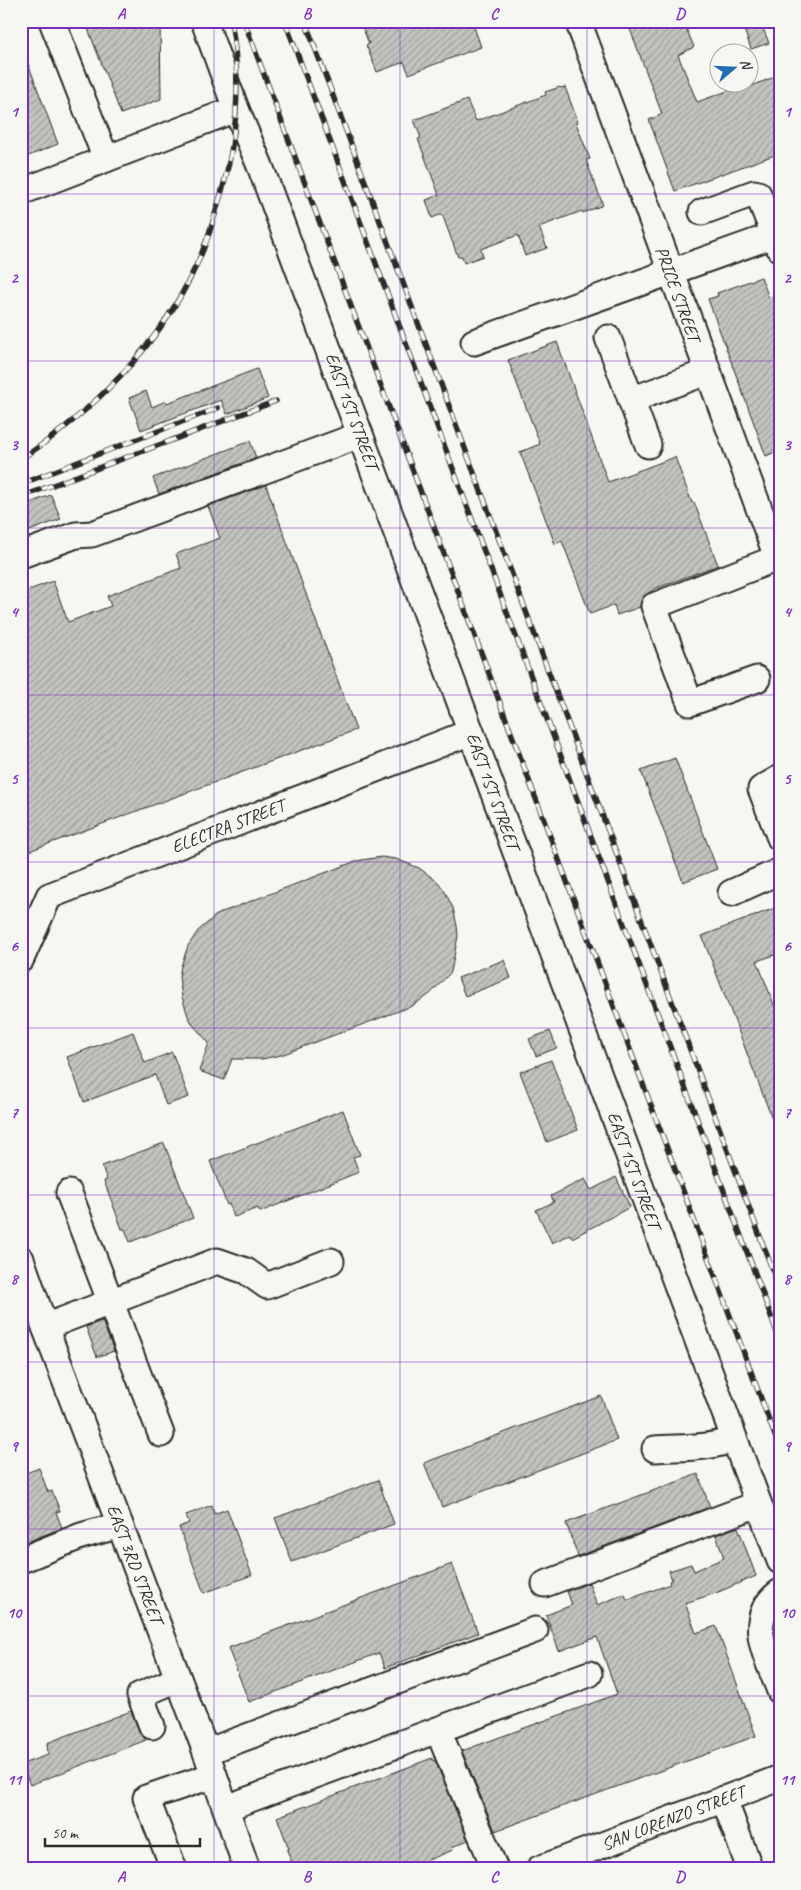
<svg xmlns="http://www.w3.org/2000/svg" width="801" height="1890" font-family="Caveat,sans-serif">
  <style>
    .building { fill: url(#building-hatch); stroke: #2b2b2b }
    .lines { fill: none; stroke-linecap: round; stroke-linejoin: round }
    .minor-casing { stroke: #2b2b2b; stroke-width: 29 }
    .minor { stroke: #f6f6f2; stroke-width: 25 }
    .rail-casing { stroke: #2b2b2b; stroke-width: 5.5 }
    .rail { stroke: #f6f6f2; stroke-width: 4; stroke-dasharray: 11; stroke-linecap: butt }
    .grid { fill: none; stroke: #7b2cbf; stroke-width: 1; stroke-opacity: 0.55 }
    .labels { text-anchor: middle; stroke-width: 4; stroke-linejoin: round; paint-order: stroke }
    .street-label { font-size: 18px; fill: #2b2b2b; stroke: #f6f6f2 }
    .neatline { fill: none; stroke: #7b2cbf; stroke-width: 2 }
    .grid-label { font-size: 16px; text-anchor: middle; font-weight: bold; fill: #7b2cbf }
  </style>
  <defs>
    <pattern id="building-hatch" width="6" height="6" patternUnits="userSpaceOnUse" patternTransform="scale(1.25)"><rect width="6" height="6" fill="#c3c3c0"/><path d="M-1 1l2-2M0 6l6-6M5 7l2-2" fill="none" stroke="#9f9f9c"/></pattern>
  </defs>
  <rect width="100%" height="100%" fill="#f6f6f2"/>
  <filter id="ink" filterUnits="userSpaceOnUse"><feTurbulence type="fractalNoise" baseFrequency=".02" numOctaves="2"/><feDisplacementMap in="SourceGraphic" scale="10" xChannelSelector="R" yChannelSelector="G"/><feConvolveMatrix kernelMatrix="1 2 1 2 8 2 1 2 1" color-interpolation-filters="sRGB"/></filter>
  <g filter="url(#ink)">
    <g class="building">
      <polygon points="85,21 160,21 161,99 121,114"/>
      <polygon points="360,21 472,21 481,47 409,74 404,62 377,72 366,45 369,44"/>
      <polygon points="627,21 683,21 694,47 678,55 697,102 747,84 748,87 780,75 780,153 675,191 649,120 662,114"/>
      <polygon points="741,21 760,21 769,43 751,49"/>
      <polygon points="23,50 58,144 21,159 21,51"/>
      <polygon points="560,87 561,88 565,87 578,122 576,123 590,159 586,160 603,205 583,213 582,211 539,227 547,248 525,256 518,235 481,249 483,256 464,263 462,256 458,257 442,214 432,218 426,200 439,195 418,139 421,138 414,120 467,100 476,121 546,95 545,92"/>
      <polygon points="761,277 769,298 780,294 780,450 766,456 708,299 718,296 717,293"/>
      <polygon points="557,342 608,482 675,457 692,503 694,502 718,565 654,589 643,597 640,607 617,615 614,605 590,614 562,541 555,544 520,452 540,444 508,360"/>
      <polygon points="257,369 268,398 227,414 221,400 141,430 129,398 146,391 152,407 166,401 167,403"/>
      <polygon points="250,441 256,458 159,494 153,478"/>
      <polygon points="266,485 356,730 21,854 21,593 53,581 68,622 111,606 107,596 181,568 176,554 220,538 208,506"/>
      <polygon points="51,495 61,519 21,534 21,506"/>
      <polygon points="675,758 717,869 683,882 641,771"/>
      <polygon points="381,857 396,859 419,868 438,882 444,890 453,908 457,926 458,936 451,972 430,994 412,1006 281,1055 262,1059 232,1059 224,1080 199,1071 209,1043 193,1025 188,1016 182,997 179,977 181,966 188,946 198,931 215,916 225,911 356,861"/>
      <polygon points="780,906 780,953 757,961 780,1020 780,1134 778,1134 702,936"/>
      <polygon points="504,960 511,978 465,996 458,978"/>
      <polygon points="550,1031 557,1048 536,1056 529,1039"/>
      <polygon points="133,1032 145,1063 172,1052 189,1097 166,1105 155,1075 84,1102 67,1057"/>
      <polygon points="551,1060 578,1130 547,1142 520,1072"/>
      <polygon points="343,1110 360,1155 353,1157 359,1172 260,1212 258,1208 234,1217 229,1204 227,1205 210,1161"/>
      <polygon points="164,1143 193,1218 130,1242 125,1229 122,1229 104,1181 107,1180 102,1166"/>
      <polygon points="616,1177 630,1207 572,1238 570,1234 552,1243 536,1210 554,1202 551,1196 585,1179 591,1190"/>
      <polygon points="102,1321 114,1351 97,1357 86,1327"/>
      <polygon points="601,1396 617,1440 442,1507 424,1463"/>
      <polygon points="39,1468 48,1492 52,1491 60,1511 56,1512 62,1528 21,1544 21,1475"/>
      <polygon points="698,1474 710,1507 578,1556 566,1523"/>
      <polygon points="378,1480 394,1524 292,1562 275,1518"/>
      <polygon points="212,1505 214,1514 227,1509 252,1575 204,1593 179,1527 189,1523 186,1515"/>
      <polygon points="738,1527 756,1576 716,1593 685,1603 696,1633 716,1626 756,1736 495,1831 462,1751 617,1694 597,1637 559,1651 546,1615 572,1605 567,1591 589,1583 597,1605 625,1594 627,1600 670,1584 669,1581 672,1580 669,1571 691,1564 694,1571 724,1558 716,1535"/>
      <polygon points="452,1564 478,1633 385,1668 379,1653 249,1702 228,1648"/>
      <polygon points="131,1711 139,1731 146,1740 30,1785 22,1764 48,1755 47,1743"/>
      <polygon points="432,1758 433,1761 435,1760 468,1840 452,1847 453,1850 411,1867 410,1863 395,1869 294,1869 287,1850 289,1849 277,1817"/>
    </g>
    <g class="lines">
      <defs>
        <g id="minor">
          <polyline points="204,21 236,109 260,166 780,1561"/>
          <polyline points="578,21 780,565"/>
          <polyline points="106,159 236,109"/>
          <polyline points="21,192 106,159 52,21"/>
          <polyline points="702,212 754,193 758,194 780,249"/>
          <polyline points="608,338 648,445"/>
          <polyline points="474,342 780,233"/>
          <polyline points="631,400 707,372"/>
          <polyline points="21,555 76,535 92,534 360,435"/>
          <polyline points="757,679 690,703 654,606 777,558"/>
          <polyline points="780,778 761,789 780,838"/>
          <polyline points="731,893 780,871"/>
          <polyline points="21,959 49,896 471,732"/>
          <polyline points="69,1193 161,1434"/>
          <polyline points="21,1259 45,1327 206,1752 247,1869"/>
          <polyline points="45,1327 217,1261 246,1271 267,1286 331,1261"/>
          <path d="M 655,1449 C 682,1447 709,1449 734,1439"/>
          <polyline points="21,1560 81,1536 120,1525"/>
          <polyline points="545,1584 758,1504"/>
          <path d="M 780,1592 C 743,1619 768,1658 780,1691"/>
          <polyline points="152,1726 140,1695 178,1679"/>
          <polyline points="438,1730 495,1869"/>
          <polyline points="206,1752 535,1630"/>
          <polyline points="724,1799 750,1869"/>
          <polyline points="226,1808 589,1674"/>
          <polyline points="174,1869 146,1798 214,1775"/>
          <polyline points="539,1869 780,1778"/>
        </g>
      </defs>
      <use href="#minor" class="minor-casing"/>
      <use href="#minor" class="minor"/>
      <defs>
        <g id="rail">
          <polyline points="244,21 780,1449"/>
          <polyline points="285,21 780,1340"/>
          <polyline points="305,21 780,1290"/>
          <path d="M 21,459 C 91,413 160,345 195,268 C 205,248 212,226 218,204 C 237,145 242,82 231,21"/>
          <polyline points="21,484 218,408"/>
          <polyline points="21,497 276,401"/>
        </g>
      </defs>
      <use href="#rail" class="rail-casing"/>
      <use href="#rail" class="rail"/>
    </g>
  </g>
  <path class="grid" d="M 214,21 L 214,1869M 400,21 L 400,1869M 587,21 L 587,1869M 21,194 L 780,194M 21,361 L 780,361M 21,528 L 780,528M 21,695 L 780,695M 21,862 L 780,862M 21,1028 L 780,1028M 21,1195 L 780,1195M 21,1362 L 780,1362M 21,1529 L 780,1529M 21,1696 L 780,1696"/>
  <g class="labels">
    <g class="street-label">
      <text transform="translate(678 294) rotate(70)" y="6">PRICE STREET</text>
      <text transform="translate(352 411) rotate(70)" y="6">EAST 1ST STREET</text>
      <text transform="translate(493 791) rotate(70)" y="6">EAST 1ST STREET</text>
      <text transform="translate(228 826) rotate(-21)" y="6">ELECTRA STREET</text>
      <text transform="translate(634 1170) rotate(70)" y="6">EAST 1ST STREET</text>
      <text transform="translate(135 1564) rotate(69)" y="6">EAST 3RD STREET</text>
      <text transform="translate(673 1818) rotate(-21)" y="6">SAN LORENZO STREET</text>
    </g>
  </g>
  <rect width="801" height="1890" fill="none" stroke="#f6f6f2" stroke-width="55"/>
  <g transform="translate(734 68) rotate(71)"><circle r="24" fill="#f6f6f2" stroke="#a5a5a2"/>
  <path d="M0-4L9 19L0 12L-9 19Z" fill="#1f6fb2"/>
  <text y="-8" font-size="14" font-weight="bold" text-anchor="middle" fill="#2b2b2b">N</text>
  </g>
  <path d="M45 1838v8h155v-8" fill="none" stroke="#2b2b2b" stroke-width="2.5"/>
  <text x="52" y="1838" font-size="15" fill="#2b2b2b" stroke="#f6f6f2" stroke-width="4" paint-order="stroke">50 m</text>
  <rect x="28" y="28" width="746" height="1834" class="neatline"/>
  <g class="grid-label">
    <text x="121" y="19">A</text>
    <text x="307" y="19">B</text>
    <text x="494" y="19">C</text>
    <text x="680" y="19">D</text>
    <text x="14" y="117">1</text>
    <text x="787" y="117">1</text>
    <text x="14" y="283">2</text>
    <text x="787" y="283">2</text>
    <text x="14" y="450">3</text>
    <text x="787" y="450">3</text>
    <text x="14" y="617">4</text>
    <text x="787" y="617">4</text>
    <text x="14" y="784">5</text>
    <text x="787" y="784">5</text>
    <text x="14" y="951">6</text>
    <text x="787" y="951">6</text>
    <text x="14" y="1118">7</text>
    <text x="787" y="1118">7</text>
    <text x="14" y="1284">8</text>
    <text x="787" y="1284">8</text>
    <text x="14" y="1451">9</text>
    <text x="787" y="1451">9</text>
    <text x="14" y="1618">10</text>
    <text x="787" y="1618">10</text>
    <text x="14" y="1785">11</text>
    <text x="787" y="1785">11</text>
    <text x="121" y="1882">A</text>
    <text x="307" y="1882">B</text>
    <text x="494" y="1882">C</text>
    <text x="680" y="1882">D</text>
  </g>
</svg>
